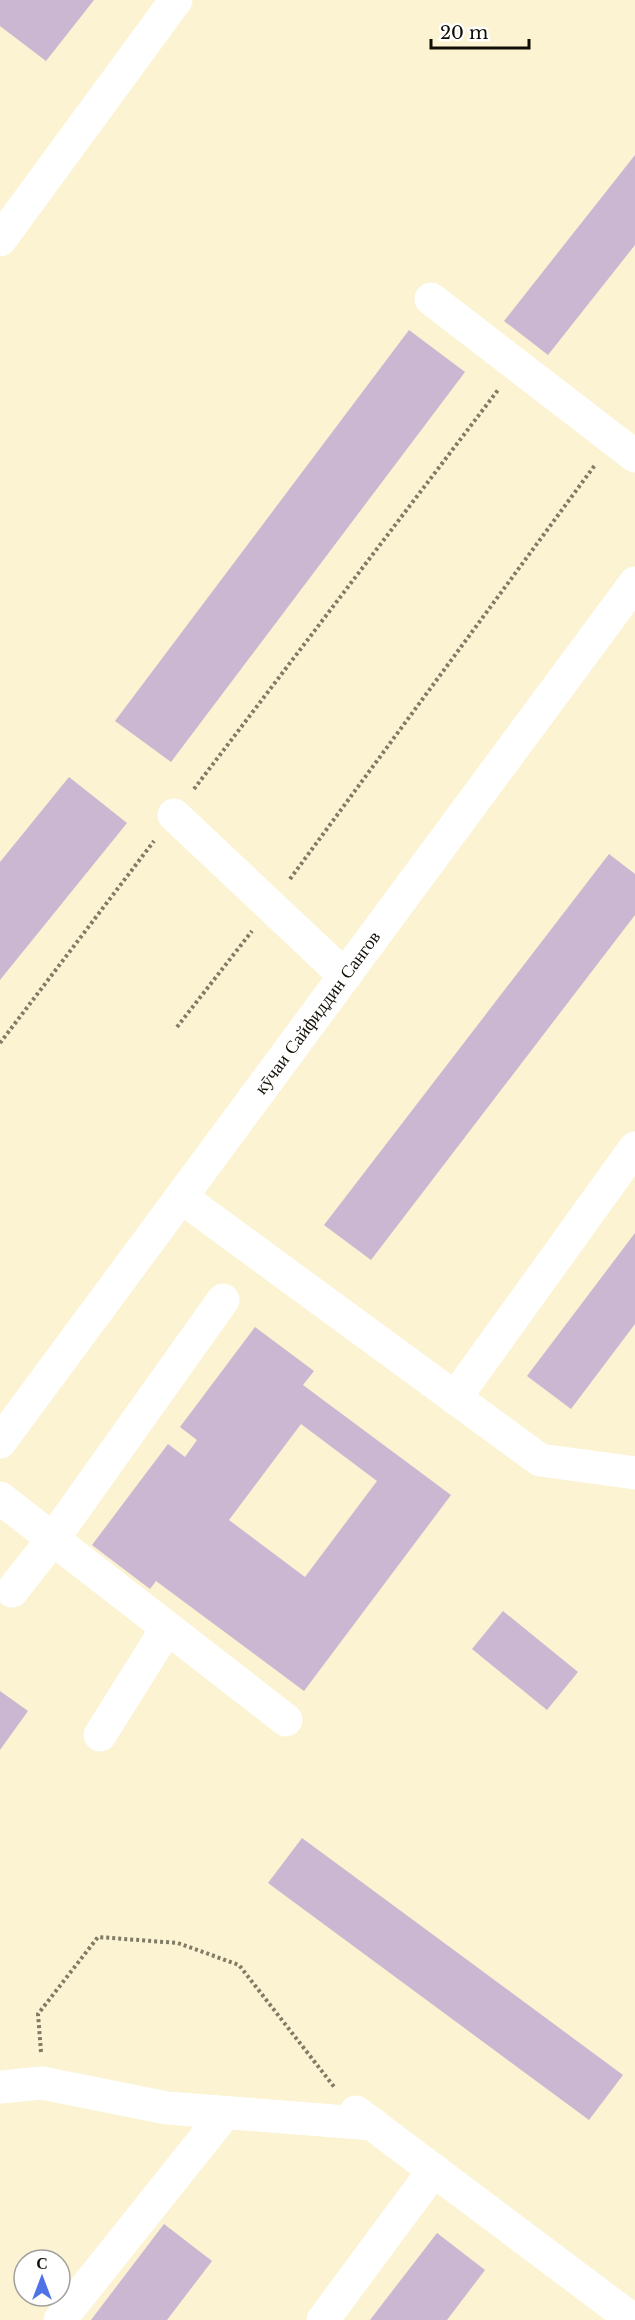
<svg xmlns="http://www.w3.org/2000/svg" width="635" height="2320" font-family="'Libre Baskerville',serif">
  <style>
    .building { fill: #cbb7d2; fill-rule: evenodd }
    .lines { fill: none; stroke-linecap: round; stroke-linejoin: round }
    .path { stroke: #817b66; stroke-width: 4; stroke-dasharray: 3 3; stroke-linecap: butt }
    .minor { stroke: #fff; stroke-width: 33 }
    .labels { text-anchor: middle; stroke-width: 4.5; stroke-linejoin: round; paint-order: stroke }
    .street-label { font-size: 18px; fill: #110e04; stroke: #fff }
  </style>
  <rect width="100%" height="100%" fill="#fbf3d2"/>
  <g class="building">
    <polygon points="0,0 94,0 46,61 0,26"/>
    <polygon points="635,155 635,245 548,355 504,321"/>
    <polygon points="409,330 465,372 171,762 115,721"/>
    <polygon points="69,777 127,823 0,980 0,862"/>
    <polygon points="609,854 635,874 635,915 371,1260 324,1225"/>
    <polygon points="635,1233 635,1324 571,1409 527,1376"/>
    <path d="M 255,1327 L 314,1371 L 303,1385 L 451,1495 L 304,1691 L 156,1581 L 150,1589 L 92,1545 L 168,1444 L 185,1457 L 197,1440 L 180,1427 ZM 301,1424 L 377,1481 L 305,1577 L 229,1520 Z"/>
    <polygon points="503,1611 578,1672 547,1710 472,1649"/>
    <polygon points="0,1691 28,1711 0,1750"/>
    <polygon points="302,1838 623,2075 589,2120 268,1883"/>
    <polygon points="164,2224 212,2261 167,2320 91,2320"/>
    <polygon points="437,2233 485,2270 447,2320 370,2320"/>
  </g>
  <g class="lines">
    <g class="path">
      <polyline points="194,789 498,390"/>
      <polyline points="290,879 595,465"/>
      <polyline points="177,1027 252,931"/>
      <polyline points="0,1043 154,841"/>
      <polyline points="41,2052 38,2014 98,1937 178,1943 239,1965 335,2088"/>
    </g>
    <g class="minor">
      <polyline points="0,240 176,0"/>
      <polyline points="431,299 635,456"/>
      <polyline points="174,815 345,976"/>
      <polyline points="181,1197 540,1460 635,1473"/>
      <polyline points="455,1398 635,1148"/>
      <path id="s1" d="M 0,1442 L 635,583"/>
      <polyline points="0,1498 286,1720"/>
      <polyline points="12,1591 53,1539 223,1300"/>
      <polyline points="100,1735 167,1628"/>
      <polyline points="0,2087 42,2083 167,2108 373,2124"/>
      <polyline points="356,2112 633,2320"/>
      <polyline points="60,2320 225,2113"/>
      <polyline points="323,2320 434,2170"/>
    </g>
  </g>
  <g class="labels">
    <g class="street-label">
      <text dy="6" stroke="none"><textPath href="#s1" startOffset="534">кӯчаи Сайфиддин Сангов</textPath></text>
    </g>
  </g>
  <g transform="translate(42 2278)"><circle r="28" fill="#ffffff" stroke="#a09f9b" stroke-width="1.5"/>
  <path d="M0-4.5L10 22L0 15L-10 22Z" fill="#4f73e7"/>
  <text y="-9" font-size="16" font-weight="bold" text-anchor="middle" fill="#110e04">С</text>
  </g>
  <path d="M431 39v9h98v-9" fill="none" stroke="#110e04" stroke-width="3"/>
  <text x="440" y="39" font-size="18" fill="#110e04" stroke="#ffffff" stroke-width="4.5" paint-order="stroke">20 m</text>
</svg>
